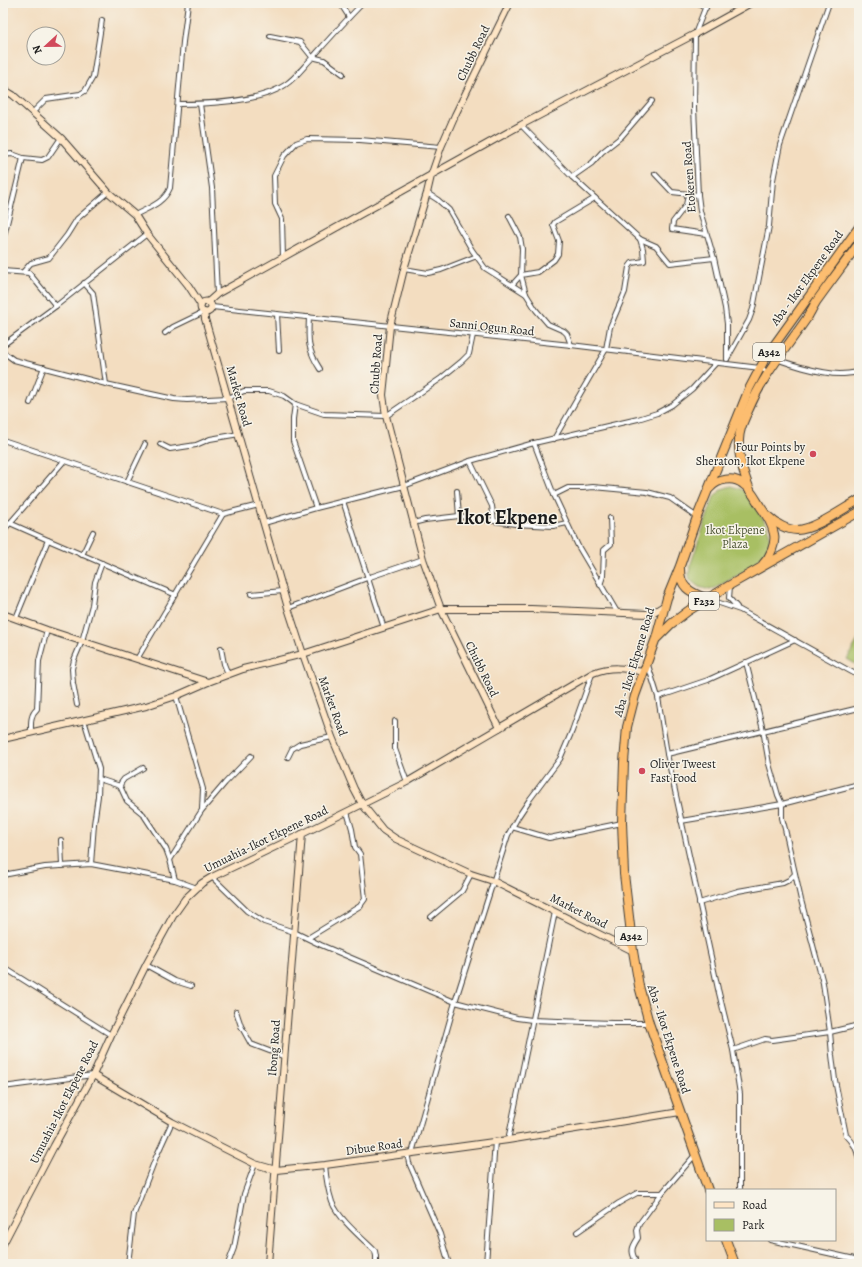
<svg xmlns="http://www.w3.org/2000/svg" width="862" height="1267" font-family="Alegreya,serif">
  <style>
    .green { fill: #a8bf63; stroke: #626e40 }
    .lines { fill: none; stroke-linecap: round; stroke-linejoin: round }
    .street-casing { stroke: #3c3935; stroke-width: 6 }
    .secondary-casing { stroke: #3c3935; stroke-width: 8 }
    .highway-casing { stroke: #3c3935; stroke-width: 10 }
    .street { stroke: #fff; stroke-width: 4 }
    .secondary { stroke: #fee5c5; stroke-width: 6 }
    .highway { stroke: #fcbd6f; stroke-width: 8 }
    .poi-dot { fill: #d1495b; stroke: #f7f3e8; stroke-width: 1.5 }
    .labels { text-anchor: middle; stroke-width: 3; stroke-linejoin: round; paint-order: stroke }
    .shield { fill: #f7f3e8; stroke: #5e5c59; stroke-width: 1 }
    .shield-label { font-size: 11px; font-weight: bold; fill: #1c1c1c }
    .street-label { font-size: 12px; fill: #1c1c1c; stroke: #f7f3e8 }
    .poi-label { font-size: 12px; fill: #1c1c1c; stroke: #f7f3e8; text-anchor: end }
    .park-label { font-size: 12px; fill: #4d5535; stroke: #f7f3e8 }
    .town-label { font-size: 20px; font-weight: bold; fill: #1c1c1c; stroke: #f7f3e8 }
  </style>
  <rect width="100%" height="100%" fill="#f7f3e8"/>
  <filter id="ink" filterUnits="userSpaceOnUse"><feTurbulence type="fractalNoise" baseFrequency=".025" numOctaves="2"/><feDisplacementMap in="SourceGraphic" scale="8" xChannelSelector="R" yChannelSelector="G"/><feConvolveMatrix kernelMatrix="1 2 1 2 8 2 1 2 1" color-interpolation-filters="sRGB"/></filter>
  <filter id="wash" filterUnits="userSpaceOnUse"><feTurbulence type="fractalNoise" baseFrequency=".012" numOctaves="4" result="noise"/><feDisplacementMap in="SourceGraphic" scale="16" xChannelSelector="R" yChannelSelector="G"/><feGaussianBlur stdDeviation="0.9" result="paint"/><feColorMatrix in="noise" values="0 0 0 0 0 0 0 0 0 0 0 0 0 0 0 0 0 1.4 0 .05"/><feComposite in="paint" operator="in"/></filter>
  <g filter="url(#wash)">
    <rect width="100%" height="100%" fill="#f3ddc0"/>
    <g class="green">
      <path d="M 731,486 C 734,487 739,488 742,490 C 748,494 755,506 759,513 C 762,517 765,521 767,526 C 781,556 737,575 717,587 L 710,590 L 699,587 L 690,580 L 689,575 L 690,566 L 714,497 L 722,489 Z"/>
      <polygon points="859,638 859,666 847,659"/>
    </g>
  </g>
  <g filter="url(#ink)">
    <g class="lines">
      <defs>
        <g id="street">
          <polyline points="340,3 349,17"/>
          <polyline points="699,3 706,8"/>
          <polyline points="707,3 695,34 694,108 698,195 700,211 714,258 725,308 727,324 727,359"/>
          <polyline points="270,36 300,42 312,57 324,60 343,74"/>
          <path d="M 178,104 C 208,104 260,102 285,85 C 296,78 304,66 313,57 C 330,38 346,20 363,3"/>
          <polyline points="200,104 212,188 217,294"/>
          <polyline points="32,113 46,99 80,94 85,91 93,77 102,20"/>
          <polyline points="521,125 572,177 640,239 656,246 670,263 714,258"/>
          <polyline points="3,155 12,154 23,158 42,160 48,157 61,138"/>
          <polyline points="655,174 672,192 698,195"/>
          <polyline points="572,177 592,163 602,152 621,137 652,101"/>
          <polyline points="427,193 438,200 449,210 472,250 485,268 526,294"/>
          <polyline points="688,195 686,205 673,222 672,229 706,234"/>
          <path d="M 135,215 C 148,208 164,203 170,188 L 183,42 L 188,3"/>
          <polyline points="509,216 520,237 522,249 521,275 526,294 536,310 548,324 564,331 567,334 571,345"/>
          <polyline points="3,240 23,158"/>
          <polyline points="283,258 282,219 275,204 274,176 284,156 296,143 307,139 360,140 441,147"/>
          <polyline points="404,269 428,273 441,270 477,256"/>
          <polyline points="3,271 29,273 56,306"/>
          <polyline points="23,272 31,263 49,258 67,235 77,219 108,192"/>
          <polyline points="84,283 93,293 106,384"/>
          <polyline points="512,285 521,275 538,272 554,260 558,254 559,241 553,225 555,222 595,198"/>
          <polyline points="212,307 571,345 760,368 768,372"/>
          <polyline points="277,314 279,351"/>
          <path d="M 309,317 C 308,340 307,349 320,369"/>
          <polyline points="165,333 173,327 204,312"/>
          <polyline points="3,345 56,306 147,234"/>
          <polyline points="3,352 14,360 106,384 174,399 187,400 228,398 244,391 269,391 284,396 295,404 324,414 386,416 440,379 462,361 469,354 473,335"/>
          <path d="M 767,355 C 784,363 821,374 840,374 C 846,374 853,373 859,372"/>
          <polyline points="727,359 749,320 753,309 769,226 773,180 780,145 829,3"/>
          <polyline points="30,403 44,367"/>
          <polyline points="295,404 293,419 293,441 316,508"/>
          <polyline points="554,439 606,349 610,327 625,292 629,267 632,263 644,261 643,249 640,239"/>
          <polyline points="3,440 223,514 259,505"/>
          <polyline points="534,443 554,495 578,546 617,612"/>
          <polyline points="160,444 170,449 196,445 210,439 239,434"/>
          <polyline points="470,461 492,506 494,521"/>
          <polyline points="127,482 145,444"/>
          <polyline points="457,491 459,516"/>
          <polyline points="554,495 568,488 583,488 593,487 647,492 670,498 697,517"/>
          <polyline points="343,501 384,628"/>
          <polyline points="3,520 48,540 176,595"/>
          <polyline points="264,523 316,508 404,486 470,461 534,443 638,419 657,413 672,405 692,389 716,363"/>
          <polyline points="413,523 425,520 459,516 515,524 553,526 567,523"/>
          <polyline points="3,531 64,461"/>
          <polyline points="82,555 93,532"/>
          <polyline points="600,585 603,576 604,550 611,544 610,518"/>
          <polyline points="730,586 729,598 737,607"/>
          <polyline points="251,594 283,591"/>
          <polyline points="708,599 740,610 859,676"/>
          <polyline points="288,608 367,578 423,559"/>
          <polyline points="16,618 48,540"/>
          <polyline points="221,648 224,664 228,674"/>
          <polyline points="137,659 223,514"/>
          <path d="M 746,662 L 763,730 L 769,764 L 778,795 L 782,804 L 782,818 L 785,829 L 801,900 L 823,983 L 830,1032 L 832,1055 L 835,1080 L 846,1135 C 854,1143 857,1149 859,1160"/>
          <polyline points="648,665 658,697 667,754 718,989 733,1050 740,1094 740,1190"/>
          <polyline points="176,696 203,789 202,809"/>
          <polyline points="658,697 708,680 795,640"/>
          <polyline points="77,705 73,683 72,669 74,660 82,641 92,605 95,582 102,563"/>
          <polyline points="84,720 99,769 98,796 94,824 91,864"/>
          <polyline points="395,721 395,749 407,782"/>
          <path d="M 31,732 C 31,723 30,715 37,709 L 39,661 L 47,630"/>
          <polyline points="667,754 859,708"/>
          <polyline points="288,757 292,749 300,744 332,737"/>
          <polyline points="143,768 124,779 121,783 120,786 127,801 143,814 166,849 170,860 175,880"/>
          <polyline points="99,779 120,786"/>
          <polyline points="681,821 782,804 859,784"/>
          <polyline points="512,827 549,838 622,823"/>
          <polyline points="61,840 62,866"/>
          <polyline points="170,860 202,810 225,783 251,756"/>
          <polyline points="3,875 45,867 91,864 175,880 197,888"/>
          <polyline points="212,877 247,911 264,922 294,932 321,945 455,1002 517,1018 532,1020 612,1023 649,1023"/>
          <polyline points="699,903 738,891 783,883 789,880 795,874"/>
          <polyline points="431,917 462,891 471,874"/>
          <polyline points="308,938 360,906 365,899 360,854 355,847 352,829 347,812"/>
          <polyline points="146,965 175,981 191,986"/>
          <polyline points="3,967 111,1035"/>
          <polyline points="236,1011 241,1026 251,1044 285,1057"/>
          <polyline points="733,1050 765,1039 772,1040 830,1032 859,1025"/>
          <polyline points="3,1087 93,1075"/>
          <polyline points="508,1140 555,912"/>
          <polyline points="407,1153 409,1163 440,1234 449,1264"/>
          <polyline points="412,1153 455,1002 508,835 518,817 530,799 560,759 572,731 592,674"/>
          <path d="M 325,1165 C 326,1177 328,1190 332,1202 C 338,1218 363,1239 375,1251 L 376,1256 L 376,1264"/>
          <polyline points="577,1232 619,1203 637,1193 662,1193"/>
          <polyline points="770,1240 859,1260"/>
          <polyline points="128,1264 134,1214 156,1157 172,1122"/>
          <polyline points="228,1264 234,1248 244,1194 255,1164"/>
          <polyline points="486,1264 495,1141"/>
          <path d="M 631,1264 L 635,1259 C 630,1250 633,1246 638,1238 L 637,1230 L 639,1224 L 662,1193 L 695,1155"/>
        </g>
        <g id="secondary">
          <polyline points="3,89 13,95 61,138 108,192 135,215 147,234 188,285 201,305"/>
          <circle cx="206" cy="307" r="5.5"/>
          <polyline points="208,302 217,294 521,125 695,34 751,3"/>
          <polyline points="204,312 205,319 288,608 303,654 332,737 354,789 362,804 383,830 396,839 471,874 493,881 633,951"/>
          <polyline points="3,614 47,630 208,682"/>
          <polyline points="499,728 441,609 423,559 386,416 383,395 390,326 404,269 427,193 431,176 441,147 455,115 510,3"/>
          <polyline points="3,739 146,706 176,696 208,682 243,669 303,654 441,609 531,609 647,614 654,612 665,605"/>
          <polyline points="93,1075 172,1122 255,1164 276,1170 325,1165 508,1140 680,1112"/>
          <path d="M 3,1244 L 54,1146 L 93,1075 L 111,1035 L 146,965 L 173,916 L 185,899 L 202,883 L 212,877 L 302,834 L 407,782 L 593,673 C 611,666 624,668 643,672"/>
          <polyline points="268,1264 302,834"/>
        </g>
        <g id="highway">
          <path d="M 710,488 C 718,479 733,476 743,484 C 751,489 755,498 760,506 C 766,514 772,523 774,534 C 776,544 770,557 763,564"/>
          <path d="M 750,490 C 744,474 738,457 739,440 C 739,429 744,420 748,411 C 763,375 785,350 807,318 C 810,313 813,307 816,302 C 830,282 845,263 859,243"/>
          <path d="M 769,517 C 776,524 787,530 797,530 C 814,530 844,508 859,500"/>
          <path d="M 680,569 C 680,589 691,592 707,599"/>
          <polyline points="657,638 671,624 688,611 730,585 859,512"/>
          <polyline points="708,1190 649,1023 639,986 633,951 624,874 622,822 624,762 627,727 635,696 656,638 667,598 680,566 697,517 749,389 767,355 859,227"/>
          <polyline points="726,1240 735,1264"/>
        </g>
      </defs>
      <use href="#street" class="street-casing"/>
      <use href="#secondary" class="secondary-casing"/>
      <use href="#highway" class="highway-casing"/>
      <use href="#street" class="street"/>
      <use href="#secondary" class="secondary"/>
      <use href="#highway" class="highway"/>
    </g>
  </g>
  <g class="poi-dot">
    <circle cx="813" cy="454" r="4"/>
    <circle cx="642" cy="771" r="4"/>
  </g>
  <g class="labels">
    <g class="shield">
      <rect x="753" y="343" width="32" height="18" rx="3"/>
      <rect x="689" y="592" width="30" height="18" rx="3"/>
      <rect x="615" y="927" width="32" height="18" rx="3"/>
    </g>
    <g class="shield-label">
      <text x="769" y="356">A342</text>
      <text x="704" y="605">F232</text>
      <text x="631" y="940">A342</text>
    </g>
    <g class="street-label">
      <text transform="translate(473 53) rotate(-64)" y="4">Chubb Road</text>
      <text transform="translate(689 177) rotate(-94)" y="4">Etokeren Road</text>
      <text transform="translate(807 278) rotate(-54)" y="4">Aba - Ikot Ekpene Road</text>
      <text transform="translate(492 327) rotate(6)" y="4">Sanni Ogun Road</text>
      <text transform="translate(376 364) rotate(-86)" y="4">Chubb Road</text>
      <text transform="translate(239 396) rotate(74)" y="4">Market Road</text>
      <text transform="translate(634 662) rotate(-73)" y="4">Aba - Ikot Ekpene Road</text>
      <text transform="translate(482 669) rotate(64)" y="4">Chubb Road</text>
      <text transform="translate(333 706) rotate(70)" y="4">Market Road</text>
      <text transform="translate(266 839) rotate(-26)" y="4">Umuahia-Ikot Ekpene Road</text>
      <text transform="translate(579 911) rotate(27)" y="4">Market Road</text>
      <text transform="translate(669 1039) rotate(72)" y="4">Aba - Ikot Ekpene Road</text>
      <text transform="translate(274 1048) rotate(-86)" y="4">Ibong Road</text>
      <text transform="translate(64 1102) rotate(-63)" y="4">Umuahia-Ikot Ekpene Road</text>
      <text transform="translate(374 1147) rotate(-8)" y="4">Dibue Road</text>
    </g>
    <g class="poi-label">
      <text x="805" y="451">Four Points by<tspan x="805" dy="14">Sheraton, Ikot Ekpene</tspan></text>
      <text x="650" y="768" text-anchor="start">Oliver Tweest<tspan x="650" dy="14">Fast Food</tspan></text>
    </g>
    <g class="park-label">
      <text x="735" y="534">Ikot Ekpene<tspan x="735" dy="14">Plaza</tspan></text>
    </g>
    <g class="town-label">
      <text x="507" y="524">Ikot Ekpene</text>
    </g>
  </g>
  <rect width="862" height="1267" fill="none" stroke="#f7f3e8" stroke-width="16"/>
  <rect x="706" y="1189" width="130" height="52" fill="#f7f3e8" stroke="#9f9d96"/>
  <rect x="714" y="1202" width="20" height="6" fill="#fee5c5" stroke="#9f9d96"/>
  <text x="742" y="1209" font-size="12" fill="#1c1c1c">Road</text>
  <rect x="714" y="1219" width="20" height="12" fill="#a8bf63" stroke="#9f9d96"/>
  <text x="742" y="1229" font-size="12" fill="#1c1c1c">Park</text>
  <g transform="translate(46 46) rotate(248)"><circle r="19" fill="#f7f3e8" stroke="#9f9d96"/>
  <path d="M0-3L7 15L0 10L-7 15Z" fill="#d1495b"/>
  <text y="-6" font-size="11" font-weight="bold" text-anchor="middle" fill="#1c1c1c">N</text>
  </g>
</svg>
